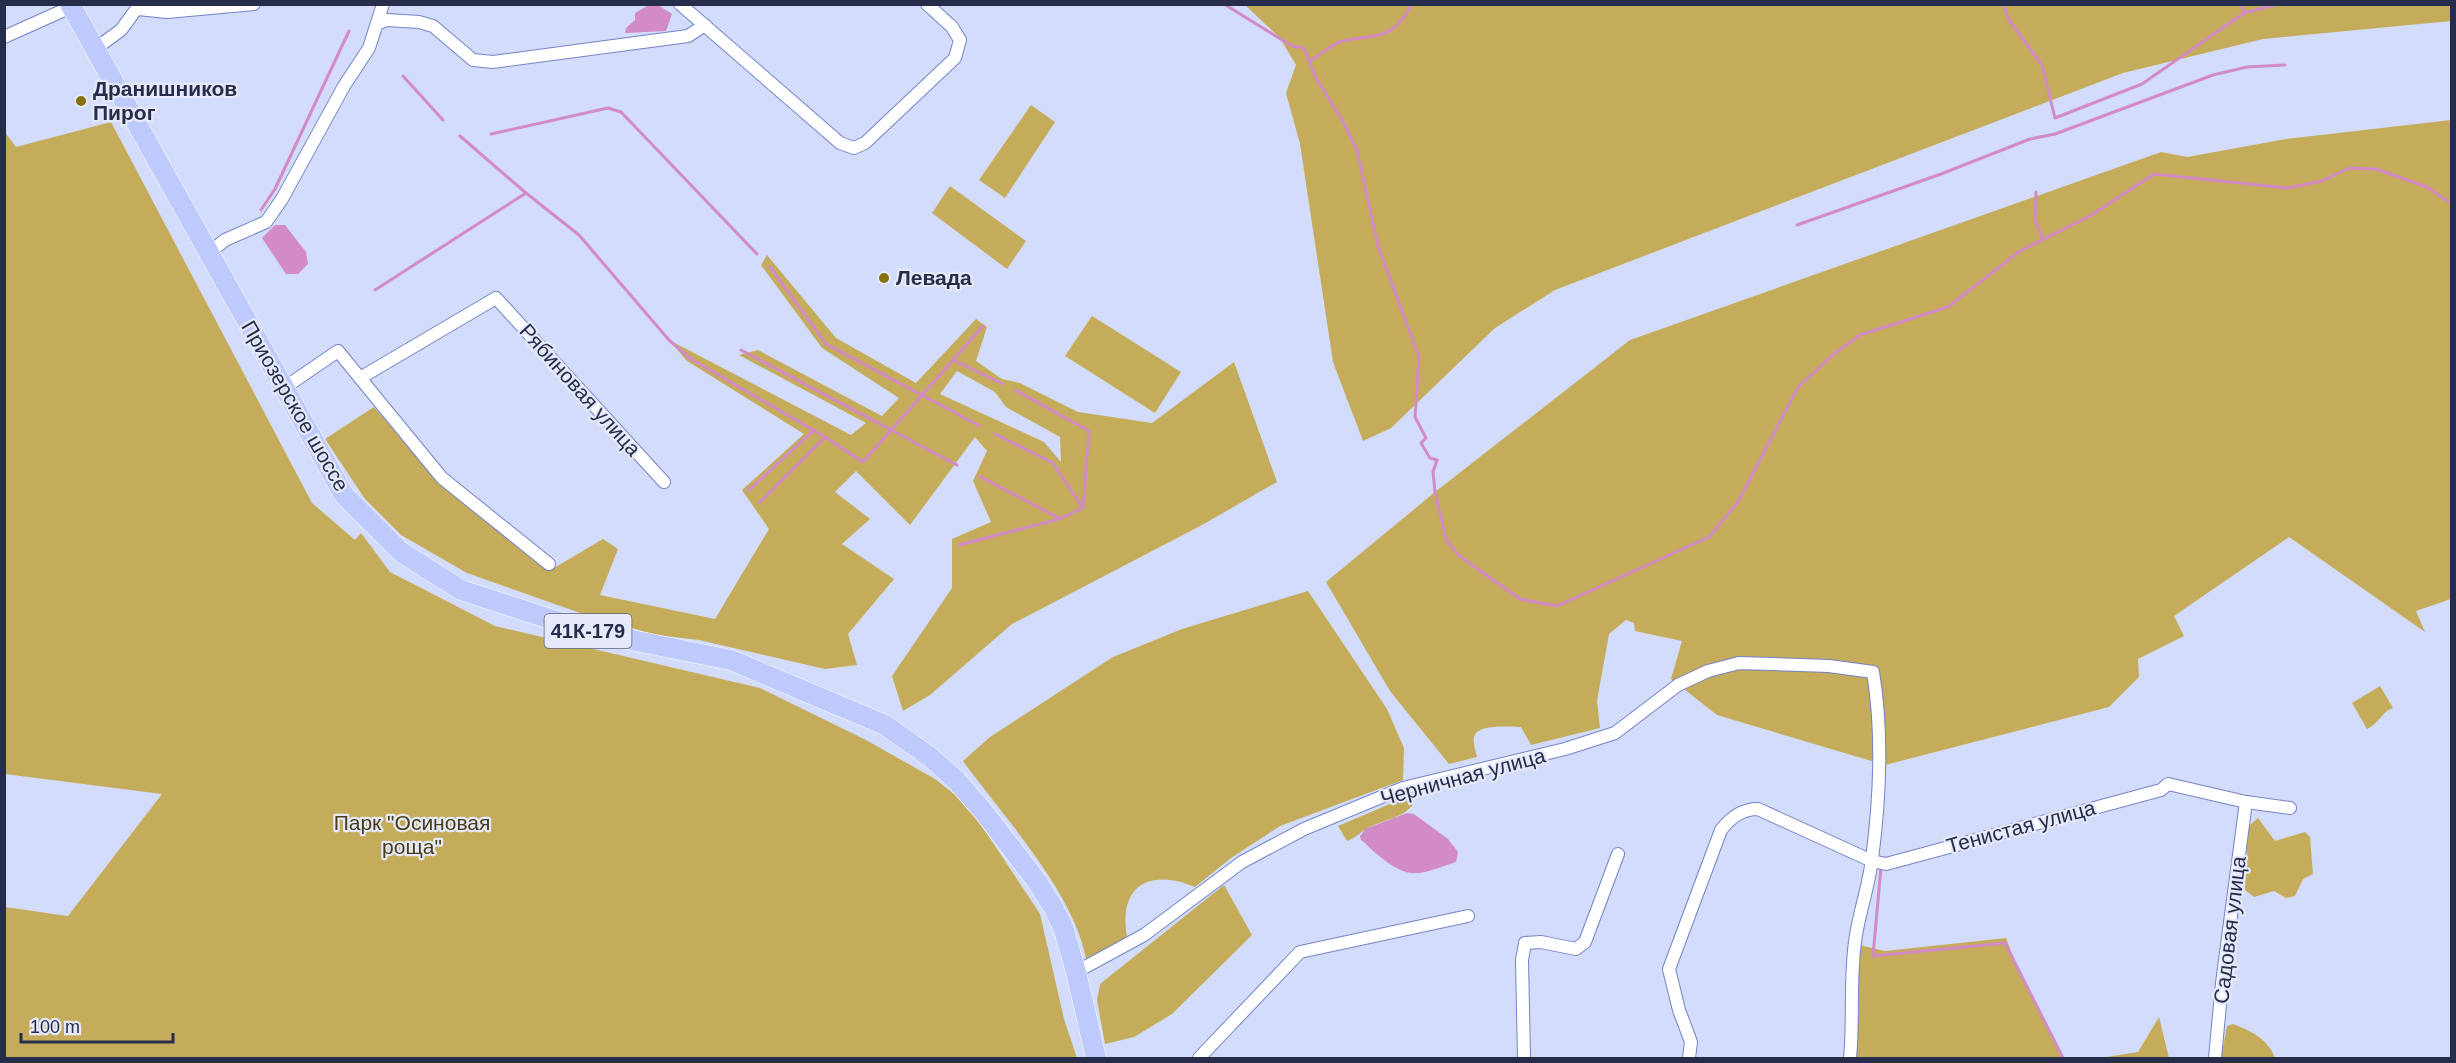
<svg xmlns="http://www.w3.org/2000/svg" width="2456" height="1063" font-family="Arial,sans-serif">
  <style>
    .green { fill: #c5ac5a; fill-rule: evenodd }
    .water { fill: #d38bc6 }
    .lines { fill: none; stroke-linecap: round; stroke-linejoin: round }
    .stream { stroke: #d38bc6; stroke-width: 3 }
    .minor-casing { stroke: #7483c9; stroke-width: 14 }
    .primary-casing { stroke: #fff; stroke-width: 21 }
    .minor { stroke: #fff; stroke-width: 12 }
    .primary { stroke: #bec9fc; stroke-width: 20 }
    .poi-dot { fill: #877010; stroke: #e5e9f9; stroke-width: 2 }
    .labels { text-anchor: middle; stroke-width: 4.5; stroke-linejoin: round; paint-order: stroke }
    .shield { fill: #e5e9f9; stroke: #5f657e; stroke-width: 1.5 }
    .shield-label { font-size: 20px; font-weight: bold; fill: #262d4a }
    .poi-label { font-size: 21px; font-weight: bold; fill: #262d4a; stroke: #e5e9f9; text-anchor: start }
    .street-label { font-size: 21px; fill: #262d4a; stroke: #e5e9f9 }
    .park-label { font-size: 21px; fill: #483d16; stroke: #e5e9f9 }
  </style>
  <rect width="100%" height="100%" fill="#d3dcfa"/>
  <g class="green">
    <polygon points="2451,4 2451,21 2263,39 2123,73 1555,290 1495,328 1391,428 1363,441 1333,362 1300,144 1286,93 1296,65 1280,38 1245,5"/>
    <polygon points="1031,105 1055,122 1005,198 979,180"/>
    <path d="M 2451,120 L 2451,599 L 2416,611 L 2425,632 L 2289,537 L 2174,616 L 2184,636 L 2138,659 L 2139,677 L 2109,707 L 1885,765 L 1717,715 L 1671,679 L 1682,641 L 1635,631 L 1634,623 L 1626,620 L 1609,634 L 1597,701 L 1600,728 L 1531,745 L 1521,727 C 1511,727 1477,723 1474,737 C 1473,743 1476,752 1477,757 L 1449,764 L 1390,691 L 1326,582 L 1435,492 L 1630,340 L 2161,152 L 2187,157 L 2286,139 Z"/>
    <polygon points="111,122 312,503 355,540 361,533 390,572 495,626 760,688 866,740 935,779 968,805 1040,914 1064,1019 1077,1058 5,1058 5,907 68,916 162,794 5,774 4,131 16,147"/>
    <polygon points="950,186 1026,241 1007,269 932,213"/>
    <path d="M 767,255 L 836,338 L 916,383 L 976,319 L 987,327 L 976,361 L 1002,379 L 1020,383 L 1078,412 L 1152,423 L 1234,362 L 1277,482 L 1202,525 L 1012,624 L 930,695 L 903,711 L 892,676 L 952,588 L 952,539 L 991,522 L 973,481 L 987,451 L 975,437 L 910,525 L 856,471 L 835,492 L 870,519 L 842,544 L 894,579 L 848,634 L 857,665 L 825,669 L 699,640 L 656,635 L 583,614 L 467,573 L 401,535 L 365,499 L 325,439 L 374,407 L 440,483 L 549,571 L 603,539 L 618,549 L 600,595 L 715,619 L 769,529 L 742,490 L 804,434 L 687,361 L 669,340 L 851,435 L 866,423 L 739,355 L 758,350 L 882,416 L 899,398 L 822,348 L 761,265 ZM 957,371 L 995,392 L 1006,407 L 1060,437 L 1061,462 L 1044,442 L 940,394 Z"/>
    <polygon points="1092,316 1181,372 1155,413 1065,356"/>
    <path d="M 1308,591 L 1387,709 L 1404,748 L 1403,780 L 1280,826 L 1231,858 L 1195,887 C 1149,868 1118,886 1127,937 L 1086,959 C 1075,894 1003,816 963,761 L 990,737 L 1113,657 L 1182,629 Z"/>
    <path d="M 2380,686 L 2393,708 C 2381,712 2381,722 2367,729 L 2352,703 Z"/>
    <path d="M 1404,798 L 1413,799 L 1414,803 C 1403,819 1384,819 1368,828 C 1360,832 1356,838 1347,841 L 1338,826 Z"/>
    <polygon points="2258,818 2275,841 2305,832 2310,837 2313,874 2303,879 2295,896 2286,898 2274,891 2254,897 2245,890 2248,827"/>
    <polygon points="1224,885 1252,935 1172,1014 1134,1037 1105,1044 1097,1000 1100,984"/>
    <polygon points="2006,938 2018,969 2063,1058 1854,1058 1859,1014 1859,945 1885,951"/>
    <polygon points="2159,1017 2169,1058 2100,1058 2138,1052"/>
    <path d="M 2233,1024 C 2251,1031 2268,1039 2275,1058 L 2221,1058 L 2227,1026 Z"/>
  </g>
  <g class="water">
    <polygon points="649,5 658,5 672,14 666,31 625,33 626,28 635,20 635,13"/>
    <polygon points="275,225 285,225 306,252 308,264 298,274 286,274 262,238"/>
    <path d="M 1407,813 L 1414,814 L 1448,839 L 1458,852 L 1456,862 C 1420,874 1410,882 1378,855 C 1371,850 1368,845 1361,840 L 1360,836 L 1365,829 Z"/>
  </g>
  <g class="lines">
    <g class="stream">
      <polyline points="1224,4 1292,46 1304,48 1316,78 1342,120 1357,150 1378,246 1419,357 1415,417 1426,438 1421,443 1430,458 1437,460 1433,472 1435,492 1446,539 1458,555 1520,599 1557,606 1709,537 1738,502 1798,387 1834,354 1860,335 1948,307 2020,251 2090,216 2154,174 2287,188 2322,181 2349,168 2376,169 2427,187 2452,204"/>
      <polyline points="2003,4 2009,20 2042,65 2055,118 2142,84 2244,13 2279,4"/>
      <polyline points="2241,4 2244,13"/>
      <path d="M 1310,61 C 1320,55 1332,44 1342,41 C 1379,33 1391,42 1412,4"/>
      <polyline points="403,76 443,120"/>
      <polyline points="491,134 608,108 621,112 757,254"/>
      <polyline points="460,136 526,193"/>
      <polyline points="2036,192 2035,220 2043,239"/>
      <polyline points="261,210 275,189 349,31"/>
      <polyline points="1797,225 1941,174 2030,139 2055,134 2213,75 2247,67 2285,65"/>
      <polyline points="770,267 826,344 980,426"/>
      <polyline points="375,290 526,193 579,235 669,340 691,359 825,437"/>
      <polyline points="741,350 957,465"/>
      <polyline points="953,360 1003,384"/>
      <polyline points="995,434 1053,463 1082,507"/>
      <polyline points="979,476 1059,518"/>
      <polyline points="748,491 814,430"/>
      <polyline points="759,503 825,437 863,462 983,326"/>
      <polyline points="959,545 1059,519 1083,508 1089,431 1015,390"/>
      <polyline points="1881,867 1873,956 2005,943 2063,1058"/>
    </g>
    <defs>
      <g id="minor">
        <polyline points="680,4 840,143 854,148 865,143 955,58 960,40 952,27 927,4"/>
        <polyline points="138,9 167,12 254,4"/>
        <polyline points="378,23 387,20 419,22 433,26 473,60 493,62 688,36 705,25"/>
        <polyline points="4,37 71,7"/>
        <polyline points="95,49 121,30 140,4"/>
        <polyline points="209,253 225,240 266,222 282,199 344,86 369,48 383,4"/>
        <polyline points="360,378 442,478 549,564"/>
        <polyline points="284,388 338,351 360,378 496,298 664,482"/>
        <path d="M 1076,972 L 1144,935 L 1242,862 L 1304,829 L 1403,788 L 1565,749 L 1615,733 L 1678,685 L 1708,671 L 1739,663 L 1829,666 L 1873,672 C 1883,733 1880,798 1872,859 C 1869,885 1860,910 1856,935 C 1849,976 1854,1018 1850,1058"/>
        <polyline points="1199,1058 1300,952 1468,916"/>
        <polyline points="1524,1058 1522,960 1525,943 1541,942 1576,949 1585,942 1618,854"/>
        <path d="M 1689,1058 L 1691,1042 L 1679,1010 L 1669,969 L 1721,830 C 1731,817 1742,809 1758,809 L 1872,861 L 1886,864 L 2161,790 L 2168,784 L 2246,802 L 2290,808"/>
        <polyline points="2215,1058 2222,983 2246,802"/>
      </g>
      <polyline id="primary" points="70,4 344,495 401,552 461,590 587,631 731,660 885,725 930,757 956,780 983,811 1036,880 1053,907 1063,927 1076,972 1096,1058"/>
    </defs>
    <use href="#minor" class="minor-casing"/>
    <use href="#primary" class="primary-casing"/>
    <use href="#minor" class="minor"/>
    <use href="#primary" class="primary"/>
  </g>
  <g class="poi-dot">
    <circle cx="81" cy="101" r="6"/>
    <circle cx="884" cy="278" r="6"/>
  </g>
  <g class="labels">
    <rect class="shield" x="544.5" y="614" width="87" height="34" rx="4.5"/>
    <g class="shield-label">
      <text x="588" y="638">41К-179</text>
    </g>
    <g class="poi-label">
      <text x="93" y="96">Дранишников<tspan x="93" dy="24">Пирог</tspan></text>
      <text x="896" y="285">Левада</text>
    </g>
    <g class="street-label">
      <text transform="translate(580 390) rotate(48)" y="7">Рябиновая улица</text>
      <text transform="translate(295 406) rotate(60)" y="7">Приозерское шоссе</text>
      <text transform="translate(1463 777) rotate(-15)" y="7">Черничная улица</text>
      <text transform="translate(2021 827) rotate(-15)" y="7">Тенистая улица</text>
      <text transform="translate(2230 930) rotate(-83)" y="7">Садовая улица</text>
    </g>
    <g class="park-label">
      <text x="412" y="830">Парк "Осиновая<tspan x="412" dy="24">роща"</tspan></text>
    </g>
  </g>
  <rect width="2456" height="1063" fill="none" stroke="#262d4a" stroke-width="12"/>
  <path d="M21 1033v9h152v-9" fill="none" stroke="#262d4a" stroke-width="3"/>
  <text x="30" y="1033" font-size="18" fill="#262d4a" stroke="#e5e9f9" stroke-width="4.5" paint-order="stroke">100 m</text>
</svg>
